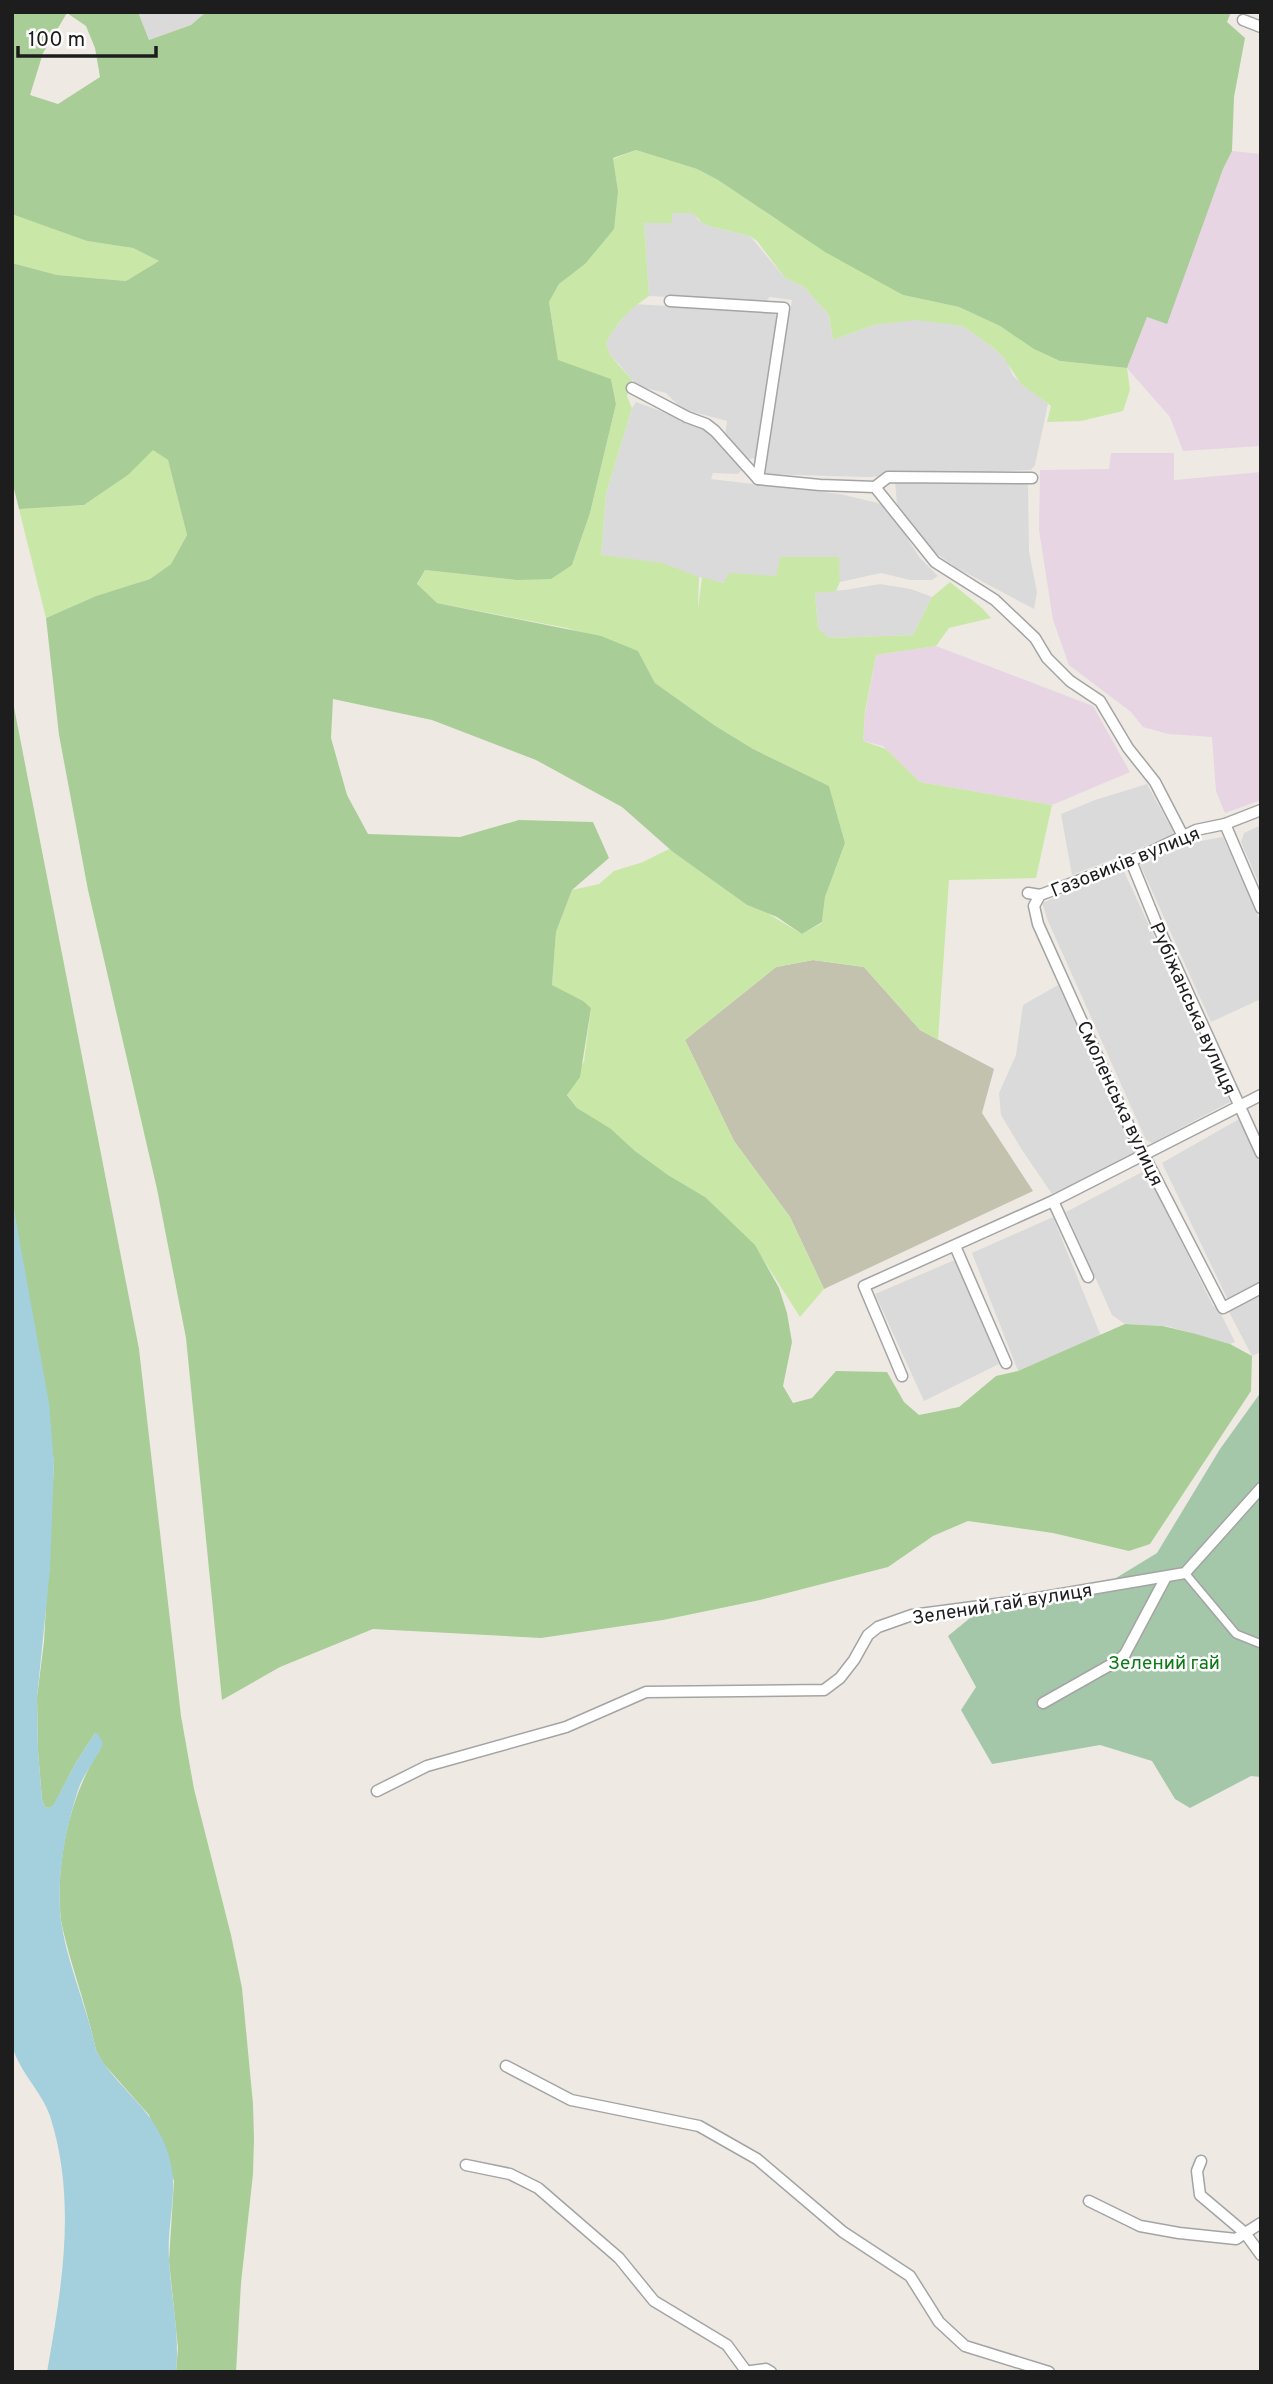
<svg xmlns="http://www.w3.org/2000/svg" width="1273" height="2384" font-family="Overpass,sans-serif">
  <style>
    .residential { fill: #dbdada }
    .industrial { fill: #e7d5e4 }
    .construction { fill: #c2c2ae }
    .grass { fill: #c9e8a8 }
    .forest { fill: #a8cd97; fill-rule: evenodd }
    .cemetery { fill: #a4c7a9 }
    .water { fill: #a3d0dc }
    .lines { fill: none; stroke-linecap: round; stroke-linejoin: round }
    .pedestrian-casing { stroke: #a4a4a4; stroke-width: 10 }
    .minor-casing { stroke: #a4a4a4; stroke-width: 13 }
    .pedestrian { stroke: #fff; stroke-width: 7 }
    .minor { stroke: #fff; stroke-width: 10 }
    .labels { text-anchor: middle; stroke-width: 5; stroke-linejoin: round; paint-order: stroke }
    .street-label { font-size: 19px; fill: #1d1d1d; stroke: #fff }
    .park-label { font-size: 19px; fill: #0c7a14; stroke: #fff }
  </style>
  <rect width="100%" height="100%" fill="#eeeae3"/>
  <g class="residential">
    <polygon points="138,12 206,12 191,25 149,40"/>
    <polygon points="672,213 694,213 698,220 709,226 750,236 785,278 803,286 829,315 833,340 874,325 918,319 963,326 996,350 1007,361 1013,376 1048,404 1035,465 1031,470 866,477 762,474 792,300 770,297 765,302 649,296 644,223 672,223"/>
    <polygon points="634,304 770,312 778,316 779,322 758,457 746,460 725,435 727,421 682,409 666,393 637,386 619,364 610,355 606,347 606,339"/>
    <polygon points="636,402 706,428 739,462 742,470 738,474 713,473 711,479 840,494 886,505 920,558 938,576 932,580 910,580 881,573 840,582 836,557 780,558 777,576 725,583 601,555 606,494 632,408"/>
    <polygon points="895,481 1028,483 1029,552 1037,592 1034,609 955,567 933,551 897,504"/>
    <polygon points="880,584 911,589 932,597 913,635 829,638 818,628 815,592 845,590"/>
    <polygon points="1147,784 1175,835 1072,875 1061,814 1095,800"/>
    <polygon points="1261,825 1261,888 1241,842 1244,833"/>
    <polygon points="1223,837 1261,923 1261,999 1211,1022 1140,864 1189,843"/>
    <polygon points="1123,869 1230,1102 1152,1143 1146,1140 1048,921 1042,903"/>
    <polygon points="1058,985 1137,1153 1054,1197 1022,1150 1001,1115 999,1093 1016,1055 1023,1005"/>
    <polygon points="1239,1119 1261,1164 1261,1283 1228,1300 1162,1163"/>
    <polygon points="1146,1170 1213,1306 1218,1308 1235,1342 1230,1344 1167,1326 1125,1324 1112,1315 1066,1212"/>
    <polygon points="1053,1217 1101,1336 1018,1371 972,1253"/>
    <polygon points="957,1259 999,1364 924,1401 875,1294"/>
    <polygon points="1261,1293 1261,1352 1252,1356 1228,1310"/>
  </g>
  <g class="industrial">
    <polygon points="1232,151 1261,154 1261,446 1183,451 1170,417 1127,368 1147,317 1166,323 1223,169"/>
    <polygon points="1111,453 1174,453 1174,480 1261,472 1261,800 1225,813 1216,791 1212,737 1168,734 1143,727 1131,712 1069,665 1053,620 1039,530 1040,470 1109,469"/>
    <polygon points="936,646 1093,706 1130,772 1052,805 920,782 883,746 863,741 865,715 876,655"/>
  </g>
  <polygon class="construction" points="813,960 864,967 920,1030 994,1069 982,1113 1033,1191 824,1289 790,1217 734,1141 685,1040 776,967"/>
  <g class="grass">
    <path d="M 636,150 L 697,169 L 718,180 L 774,218 L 903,295 L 959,307 L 1000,326 L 1037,350 L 1060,361 L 1127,368 L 1130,390 L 1123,411 L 1081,421 L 1047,422 L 1051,406 L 1021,384 L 1004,358 L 996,350 L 963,326 L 916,320 L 874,325 L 833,340 L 829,315 L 803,286 L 785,278 L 757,241 L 750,236 L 709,226 L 702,223 L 693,213 L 672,213 L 672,223 L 644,223 L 649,296 C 630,309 615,323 606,344 L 610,355 L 632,380 L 627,396 L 632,408 L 606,494 L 601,555 L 663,563 L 699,577 L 698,609 L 702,577 L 724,583 L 729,573 L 776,576 L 780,557 L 839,557 L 840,582 L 836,591 L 815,593 L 818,628 L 829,638 L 913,635 L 932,597 L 950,582 L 982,608 L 991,618 L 949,628 L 936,646 L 876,655 L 865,712 L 863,741 L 886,749 L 920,782 L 1052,805 L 1036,878 L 949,880 L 938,1040 L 920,1030 L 864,967 L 813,960 L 776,967 L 685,1040 L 734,1141 L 790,1217 L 824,1289 L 800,1317 L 763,1259 L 705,1197 L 668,1175 L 635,1151 L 615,1133 L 577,1108 L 567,1094 L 584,1061 L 591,1008 L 552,985 L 556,932 L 572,890 L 599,884 L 614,871 L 643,862 L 669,849 L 747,905 L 767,913 L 802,934 L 822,923 L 825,897 L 845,843 L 829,786 L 753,749 L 714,725 L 655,683 L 638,651 L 567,628 L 437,603 L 417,585 L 425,570 L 516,580 L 572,565 L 590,513 L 616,404 L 611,379 L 558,361 L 549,302 L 559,284 L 585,264 L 618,191 L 613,159 Z"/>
    <polygon points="15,213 87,241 133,248 159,261 126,281 57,275 12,263 12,214"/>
    <polygon points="152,449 168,460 187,535 171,564 150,579 96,596 46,618 19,509 84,505 128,475"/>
  </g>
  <g class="forest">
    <path d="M 12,12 L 138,12 L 149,40 L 191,25 L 206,12 L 1231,12 L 1227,22 L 1245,38 L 1234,97 L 1232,151 L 1223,169 L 1167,324 L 1147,317 L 1127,368 L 1060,361 L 1034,349 L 1000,326 L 959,307 L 903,295 L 825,252 L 718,180 L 697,169 L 636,150 L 613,158 L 618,191 L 614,229 L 585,264 L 559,284 L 549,302 L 558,360 L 611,379 L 616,404 L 590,513 L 572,565 L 551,579 L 516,580 L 425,570 L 417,584 L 437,603 L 601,636 L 638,651 L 655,683 L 714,725 L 753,749 L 829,786 L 845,843 L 825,897 L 822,922 L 802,934 L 777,917 L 747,905 L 673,852 L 622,807 L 536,760 L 432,720 L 333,699 L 331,738 L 347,795 L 368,834 L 460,837 L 519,820 L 593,822 L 609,858 L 572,890 L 556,932 L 552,985 L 583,1001 L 591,1008 L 580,1077 L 567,1095 L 577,1108 L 611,1129 L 635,1151 L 668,1175 L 705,1197 L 755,1245 L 779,1288 L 787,1313 L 792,1342 L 783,1386 L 793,1403 L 812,1398 L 836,1371 L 887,1372 L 904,1402 L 919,1415 L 959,1407 L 996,1376 L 1018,1371 L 1125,1324 L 1163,1326 L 1196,1334 L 1230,1344 L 1252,1356 L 1251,1391 L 1150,1544 L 1129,1551 L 1053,1533 L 968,1521 L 933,1536 L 888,1567 L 760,1600 L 663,1620 L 541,1638 L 373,1629 L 280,1667 L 222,1700 L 186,1338 L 157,1189 L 88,890 L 59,735 L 46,618 L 96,596 L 150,579 L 171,564 L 187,535 L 168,460 L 153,450 L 128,475 L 84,505 L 19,509 L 12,481 L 12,263 L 57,275 L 126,281 L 159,261 L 133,248 L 87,241 L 12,214 ZM 67,13 L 86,26 L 95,48 L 100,77 L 58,104 L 30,95 L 43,53 Z"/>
    <path d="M 12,697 L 139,1349 L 181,1716 L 194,1789 L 231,1935 L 242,1988 L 253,2104 L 254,2139 L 253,2174 L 241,2283 L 236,2372 L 176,2372 L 178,2348 L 169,2261 L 174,2181 L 149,2115 L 103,2063 L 96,2050 C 89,2018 79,1988 70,1957 C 67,1945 63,1932 61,1920 C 55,1866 69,1795 100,1750 L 95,1733 L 75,1764 L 54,1805 L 49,1808 L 45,1807 L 42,1800 L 38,1751 L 37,1697 L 44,1642 L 54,1463 L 12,1199 Z"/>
  </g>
  <polygon class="cemetery" points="1261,1392 1261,1777 1251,1776 1190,1808 1175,1799 1152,1761 1100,1745 992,1764 961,1710 976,1687 948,1636 981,1609 1093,1592 1157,1553 1220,1449"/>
  <path class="water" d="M 12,1199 L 49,1403 L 54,1463 L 50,1569 L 37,1697 L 38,1751 L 42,1800 L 45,1807 L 49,1808 L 54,1804 L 75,1764 L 95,1733 L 98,1734 L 103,1743 C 97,1760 84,1772 78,1790 C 65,1830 56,1879 61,1921 C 67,1964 87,2007 96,2050 C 112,2082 144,2102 160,2134 C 185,2181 166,2213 169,2260 C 171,2298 180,2334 176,2372 L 47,2372 C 62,2287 77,2200 50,2116 C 41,2090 19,2072 12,2045 Z"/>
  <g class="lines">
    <defs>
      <polyline id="pedestrian" points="1185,1573 1236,1634 1261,1644"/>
      <g id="minor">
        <polyline points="1243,20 1261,27"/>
        <polyline points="670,301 784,308 758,479"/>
        <polyline points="632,388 687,417 706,424 715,431 758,479 820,485 875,487 888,477 1032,478"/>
        <polyline points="875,487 935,562 995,600 1035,638 1047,658 1070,681 1100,701 1128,748 1155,782 1184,838"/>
        <polyline points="1225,824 1261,908"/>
        <polyline points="1131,861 1155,920 1261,1153"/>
        <polyline points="1028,893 1040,895 1131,861 1196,830 1225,824 1261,810"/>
        <polyline points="1040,895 1034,906 1038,924 1129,1126 1223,1308 1261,1288"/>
        <polyline points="1053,1201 1088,1277"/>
        <polyline points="955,1246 1006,1363"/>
        <polyline points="902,1376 864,1286 1053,1201 1261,1095"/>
        <polyline points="1043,1703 1119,1660 1125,1654 1166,1577"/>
        <polyline points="377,1791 427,1766 566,1727 646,1692 824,1690 840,1678 854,1660 868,1635 878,1627 912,1615 1026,1600 1185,1573 1261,1488"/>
        <polyline points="506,2066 571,2100 699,2126 757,2159 843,2232 910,2276 939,2322 965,2346 1049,2372"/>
        <polyline points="1201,2161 1197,2171 1200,2195 1245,2233 1261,2255"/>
        <polyline points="466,2165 510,2174 538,2188 619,2258 654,2301 727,2345 746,2371"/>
        <polyline points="1089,2201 1140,2226 1179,2233 1236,2239 1261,2223"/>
        <polyline points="743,2372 766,2369 771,2372"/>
      </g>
    </defs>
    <use href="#pedestrian" class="pedestrian-casing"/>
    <use href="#minor" class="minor-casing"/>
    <use href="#pedestrian" class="pedestrian"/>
    <use href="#minor" class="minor"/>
  </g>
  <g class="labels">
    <g class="street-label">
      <text transform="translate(1125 861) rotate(-22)" y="7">Газовиків вулиця</text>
      <text transform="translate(1194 1008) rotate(66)" y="7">Рубіжанська вулиця</text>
      <text transform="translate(1121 1103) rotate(65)" y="7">Смоленська вулиця</text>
      <text transform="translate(1002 1603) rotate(-9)" y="7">Зелений гай вулиця</text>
    </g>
    <g class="park-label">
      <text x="1164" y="1669">Зелений гай</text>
    </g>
  </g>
  <rect width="1273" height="2384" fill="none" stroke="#1d1d1d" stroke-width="28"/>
  <path d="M18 46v10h138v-10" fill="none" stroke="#1d1d1d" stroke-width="3.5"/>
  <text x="28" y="46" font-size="21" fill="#1d1d1d" stroke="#ffffff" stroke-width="5" paint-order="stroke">100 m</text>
</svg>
